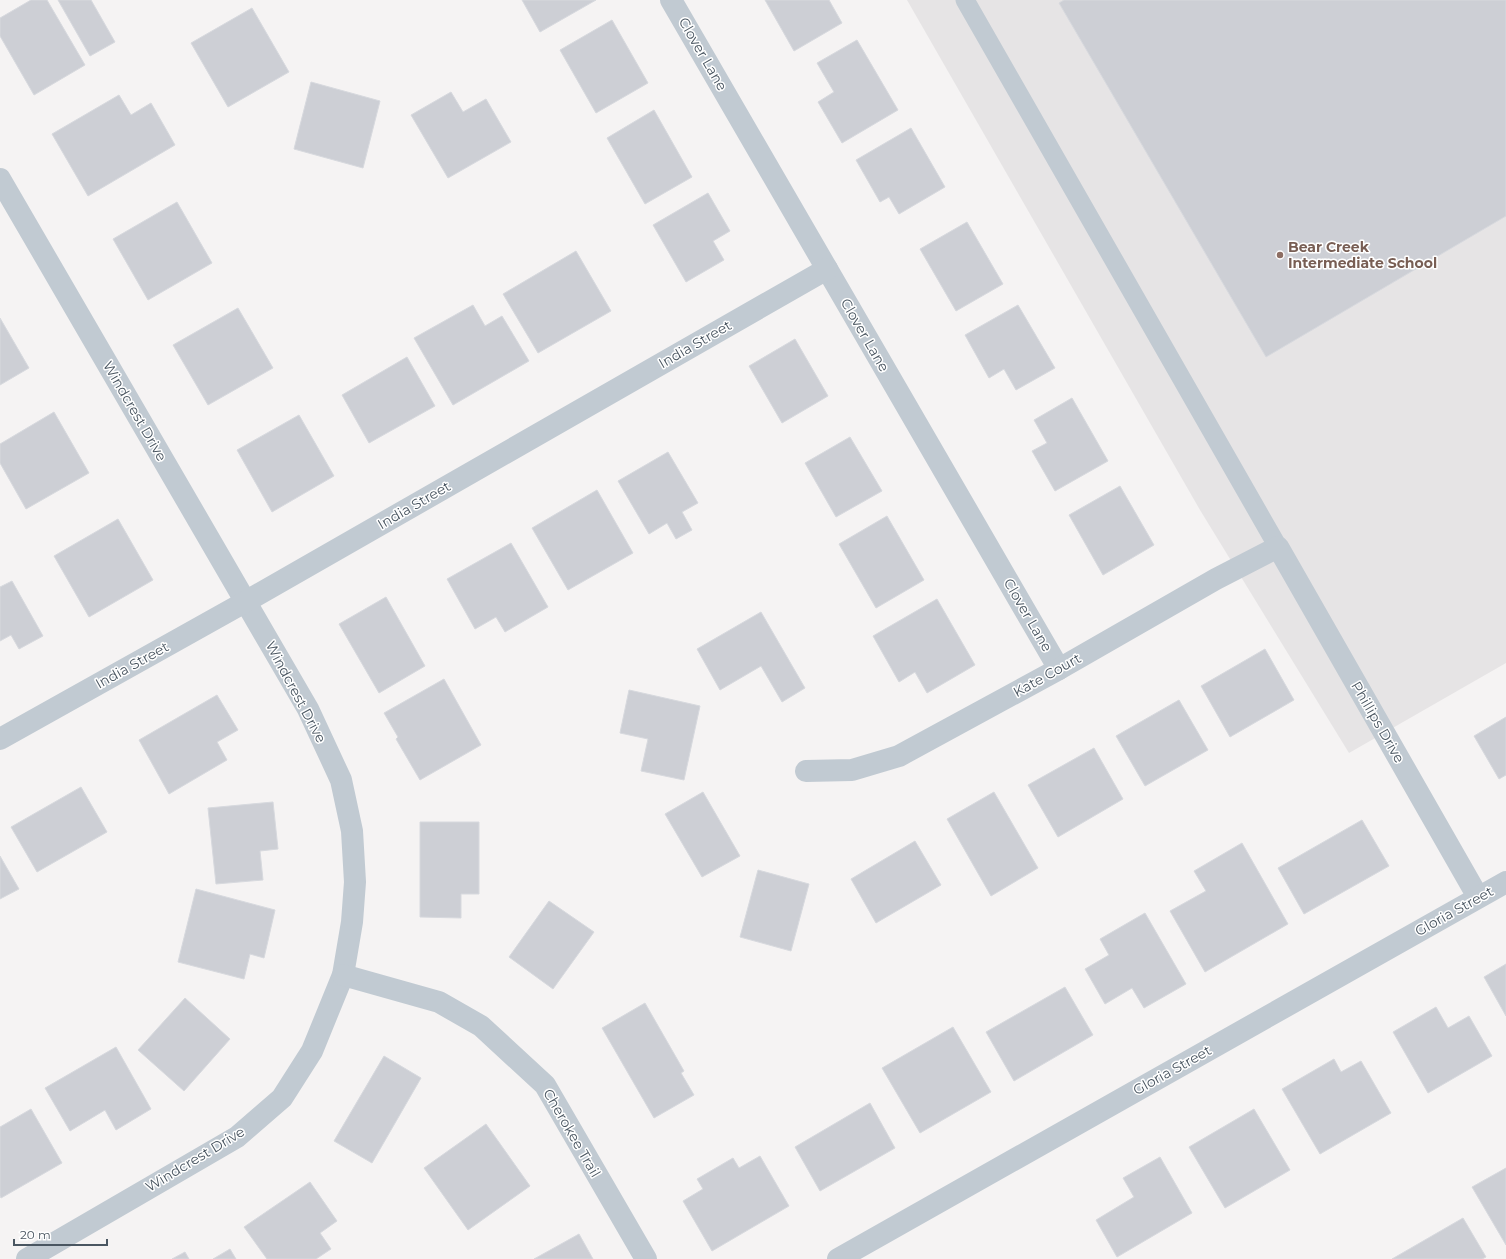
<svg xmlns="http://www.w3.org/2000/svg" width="1506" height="1259" font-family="Montserrat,sans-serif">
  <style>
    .education { fill: #e6e4e5 }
    .building { fill: #cdcfd5; stroke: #d7d9de }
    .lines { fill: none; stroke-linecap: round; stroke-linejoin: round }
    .lane { stroke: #c1cad2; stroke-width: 19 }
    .street { stroke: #c1cad2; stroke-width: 22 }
    .education-dot { fill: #8d6e63; stroke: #fff; stroke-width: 1.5 }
    .labels { text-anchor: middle; stroke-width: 3; stroke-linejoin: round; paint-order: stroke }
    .street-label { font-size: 14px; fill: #4a5661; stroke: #fff }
    .education-label { font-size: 14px; font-weight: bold; fill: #785e54; stroke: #fff; text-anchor: start }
  </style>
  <rect width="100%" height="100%" fill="#f5f3f3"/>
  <polygon class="education" points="907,0 1506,0 1506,663 1349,753 1200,510"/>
  <g class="building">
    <polygon points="31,0 47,0 85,65 34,95 0,36 0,18"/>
    <polygon points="58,0 91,0 115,42 90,56"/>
    <polygon points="522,0 596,0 540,32"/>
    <polygon points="765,0 829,0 842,23 794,51"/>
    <polygon points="1064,0 1506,0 1506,216 1266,357 1059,3"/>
    <polygon points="252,8 289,72 228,107 191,43"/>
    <polygon points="612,20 648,83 596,113 560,50"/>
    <polygon points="857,40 898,110 842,143 818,102 834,92 817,63"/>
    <polygon points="311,82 380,101 363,168 294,149"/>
    <polygon points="451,92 463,112 486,99 511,142 448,178 411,115"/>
    <polygon points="119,95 131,115 151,103 175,145 88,196 52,134"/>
    <polygon points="654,110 692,177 645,204 607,138"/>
    <polygon points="911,128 945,187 899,214 889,197 880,202 856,160"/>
    <polygon points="708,193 730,231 713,241 724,260 686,282 653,225"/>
    <polygon points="177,202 212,263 148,300 113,239"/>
    <polygon points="967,222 1003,284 956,311 920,249"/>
    <polygon points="576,251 611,311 538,353 503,294"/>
    <polygon points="473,305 485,326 502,316 529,361 453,405 414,338"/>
    <polygon points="1018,305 1055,368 1016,390 1004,369 989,378 965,335"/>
    <polygon points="238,308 273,368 208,405 173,345"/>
    <polygon points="0,318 29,368 0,385"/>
    <polygon points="795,339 828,396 782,423 749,366"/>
    <polygon points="407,357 435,406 369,443 342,395"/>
    <polygon points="1072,398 1108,461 1055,491 1032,451 1047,443 1034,420"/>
    <polygon points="54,412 89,473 26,509 0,463 0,444"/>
    <polygon points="299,415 334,476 272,512 237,450"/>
    <polygon points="850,437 882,491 836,517 805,463"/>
    <polygon points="668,452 698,503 682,512 692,530 676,539 667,523 649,534 618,481"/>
    <polygon points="1120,486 1154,545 1103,575 1069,515"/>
    <polygon points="597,490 633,553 568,590 532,528"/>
    <polygon points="887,516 924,580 876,608 839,544"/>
    <polygon points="118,519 153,580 89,617 54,556"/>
    <polygon points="511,543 548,607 505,632 496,617 475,629 447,579"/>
    <polygon points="12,581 43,636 19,649 11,635 0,641 0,587"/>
    <polygon points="386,597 425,666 379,693 339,624"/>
    <polygon points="937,599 975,665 927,693 915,672 899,682 873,636"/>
    <polygon points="761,612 805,688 782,702 761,666 720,690 697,649"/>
    <polygon points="1265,649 1294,700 1230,737 1201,686"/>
    <polygon points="444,679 481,745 420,780 396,739 398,737 384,713"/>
    <polygon points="629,690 700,706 684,780 641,771 648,739 620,733"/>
    <polygon points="217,695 238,730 217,742 227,760 169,794 139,740"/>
    <polygon points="1179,700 1208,750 1145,786 1116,736"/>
    <polygon points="1506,717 1506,775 1499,779 1474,736"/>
    <polygon points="1094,748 1123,799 1058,837 1028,785"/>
    <polygon points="81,787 107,832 37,872 11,827"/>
    <polygon points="703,792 740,856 702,877 665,814"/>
    <polygon points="994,792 1038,868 991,896 947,819"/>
    <polygon points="273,802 278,849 260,851 263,880 216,884 208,808"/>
    <polygon points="1362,820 1389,866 1304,914 1278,868"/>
    <polygon points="420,822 479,822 479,894 461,894 461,918 420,917"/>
    <polygon points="915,841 941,885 876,923 851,879"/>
    <polygon points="1242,843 1288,924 1205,972 1170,911 1206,891 1194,871"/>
    <polygon points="0,856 19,889 0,899"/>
    <polygon points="758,870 809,884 791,951 740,937"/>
    <polygon points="196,889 275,910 264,958 250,954 244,979 178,962"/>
    <polygon points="549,901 594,932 553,989 509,957"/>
    <polygon points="1145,913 1186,984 1144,1008 1132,988 1105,1004 1085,969 1109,955 1100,939"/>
    <polygon points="1506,964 1506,1016 1484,977"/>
    <polygon points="1065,987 1093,1035 1014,1081 986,1032"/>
    <polygon points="185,998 230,1039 184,1091 138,1050"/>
    <polygon points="645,1003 684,1071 681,1073 694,1095 654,1118 602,1028"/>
    <polygon points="1436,1007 1448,1028 1469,1016 1492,1056 1428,1093 1393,1032"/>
    <polygon points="953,1027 991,1092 920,1133 882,1068"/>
    <polygon points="116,1047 151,1109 116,1130 105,1110 70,1131 45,1088"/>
    <polygon points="384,1056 421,1078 372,1163 334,1141"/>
    <polygon points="1334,1059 1341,1072 1361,1061 1391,1113 1320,1154 1282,1089"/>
    <polygon points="870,1103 895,1148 820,1191 795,1147"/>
    <polygon points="31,1109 62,1163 1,1198 0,1196 0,1127"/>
    <polygon points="1254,1109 1290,1170 1225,1208 1189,1147"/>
    <polygon points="486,1124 530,1186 468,1230 424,1168"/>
    <polygon points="760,1156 789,1206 712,1251 683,1201 703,1189 697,1179 733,1158 739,1168"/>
    <polygon points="1160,1157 1192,1213 1117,1257 1096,1220 1134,1197 1123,1178"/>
    <polygon points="1506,1168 1506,1245 1472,1187"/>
    <polygon points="310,1182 337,1221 320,1233 331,1249 316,1259 267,1259 244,1227"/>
    <polygon points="1463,1218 1486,1257 1482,1259 1392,1259"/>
    <polygon points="579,1234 593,1259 534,1259"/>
    <polygon points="230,1249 236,1259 213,1259"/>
    <polygon points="185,1252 189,1259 172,1259"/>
  </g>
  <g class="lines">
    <polyline class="lane" points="965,0 1278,547"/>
    <g class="street">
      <polyline points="671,0 1059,669"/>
      <polyline points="0,179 308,709 341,780 352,831 355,882 352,922 343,975 312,1051 282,1098 237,1137 27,1259"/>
      <polyline points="0,739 245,602 827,269"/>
      <polyline points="806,771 852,770 899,756 1059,669 1216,579 1278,547 1478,897"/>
      <polyline points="343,975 439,1002 481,1026 545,1085 646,1259"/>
      <polyline points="838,1259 1506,882"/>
    </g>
  </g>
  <circle class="education-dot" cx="1280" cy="255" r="4"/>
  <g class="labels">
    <g class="street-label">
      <text transform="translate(703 54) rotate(60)" y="5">Clover Lane</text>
      <text transform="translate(865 335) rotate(60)" y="5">Clover Lane</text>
      <text transform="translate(695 344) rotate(-30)" y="5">India Street</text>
      <text transform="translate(135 411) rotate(60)" y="5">Windcrest Drive</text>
      <text transform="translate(414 505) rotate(-30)" y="5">India Street</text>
      <text transform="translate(1028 615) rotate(60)" y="5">Clover Lane</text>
      <text transform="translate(132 665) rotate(-29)" y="5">India Street</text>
      <text transform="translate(1047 675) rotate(-29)" y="5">Kate Court</text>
      <text transform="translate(296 692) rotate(62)" y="5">Windcrest Drive</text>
      <text transform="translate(1378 722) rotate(60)" y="5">Phillips Drive</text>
      <text transform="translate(1454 911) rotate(-29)" y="5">Gloria Street</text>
      <text transform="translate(1172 1070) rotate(-29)" y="5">Gloria Street</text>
      <text transform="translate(572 1133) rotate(60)" y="5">Cherokee Trail</text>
      <text transform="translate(195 1159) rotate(-31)" y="5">Windcrest Drive</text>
    </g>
    <g class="education-label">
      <text x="1288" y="252">Bear Creek<tspan x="1288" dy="16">Intermediate School</tspan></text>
    </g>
  </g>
  <path d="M14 1239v6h93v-6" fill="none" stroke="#4a5661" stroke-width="2"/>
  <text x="20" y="1239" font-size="12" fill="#4a5661" stroke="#ffffff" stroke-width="3" paint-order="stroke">20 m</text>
</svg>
